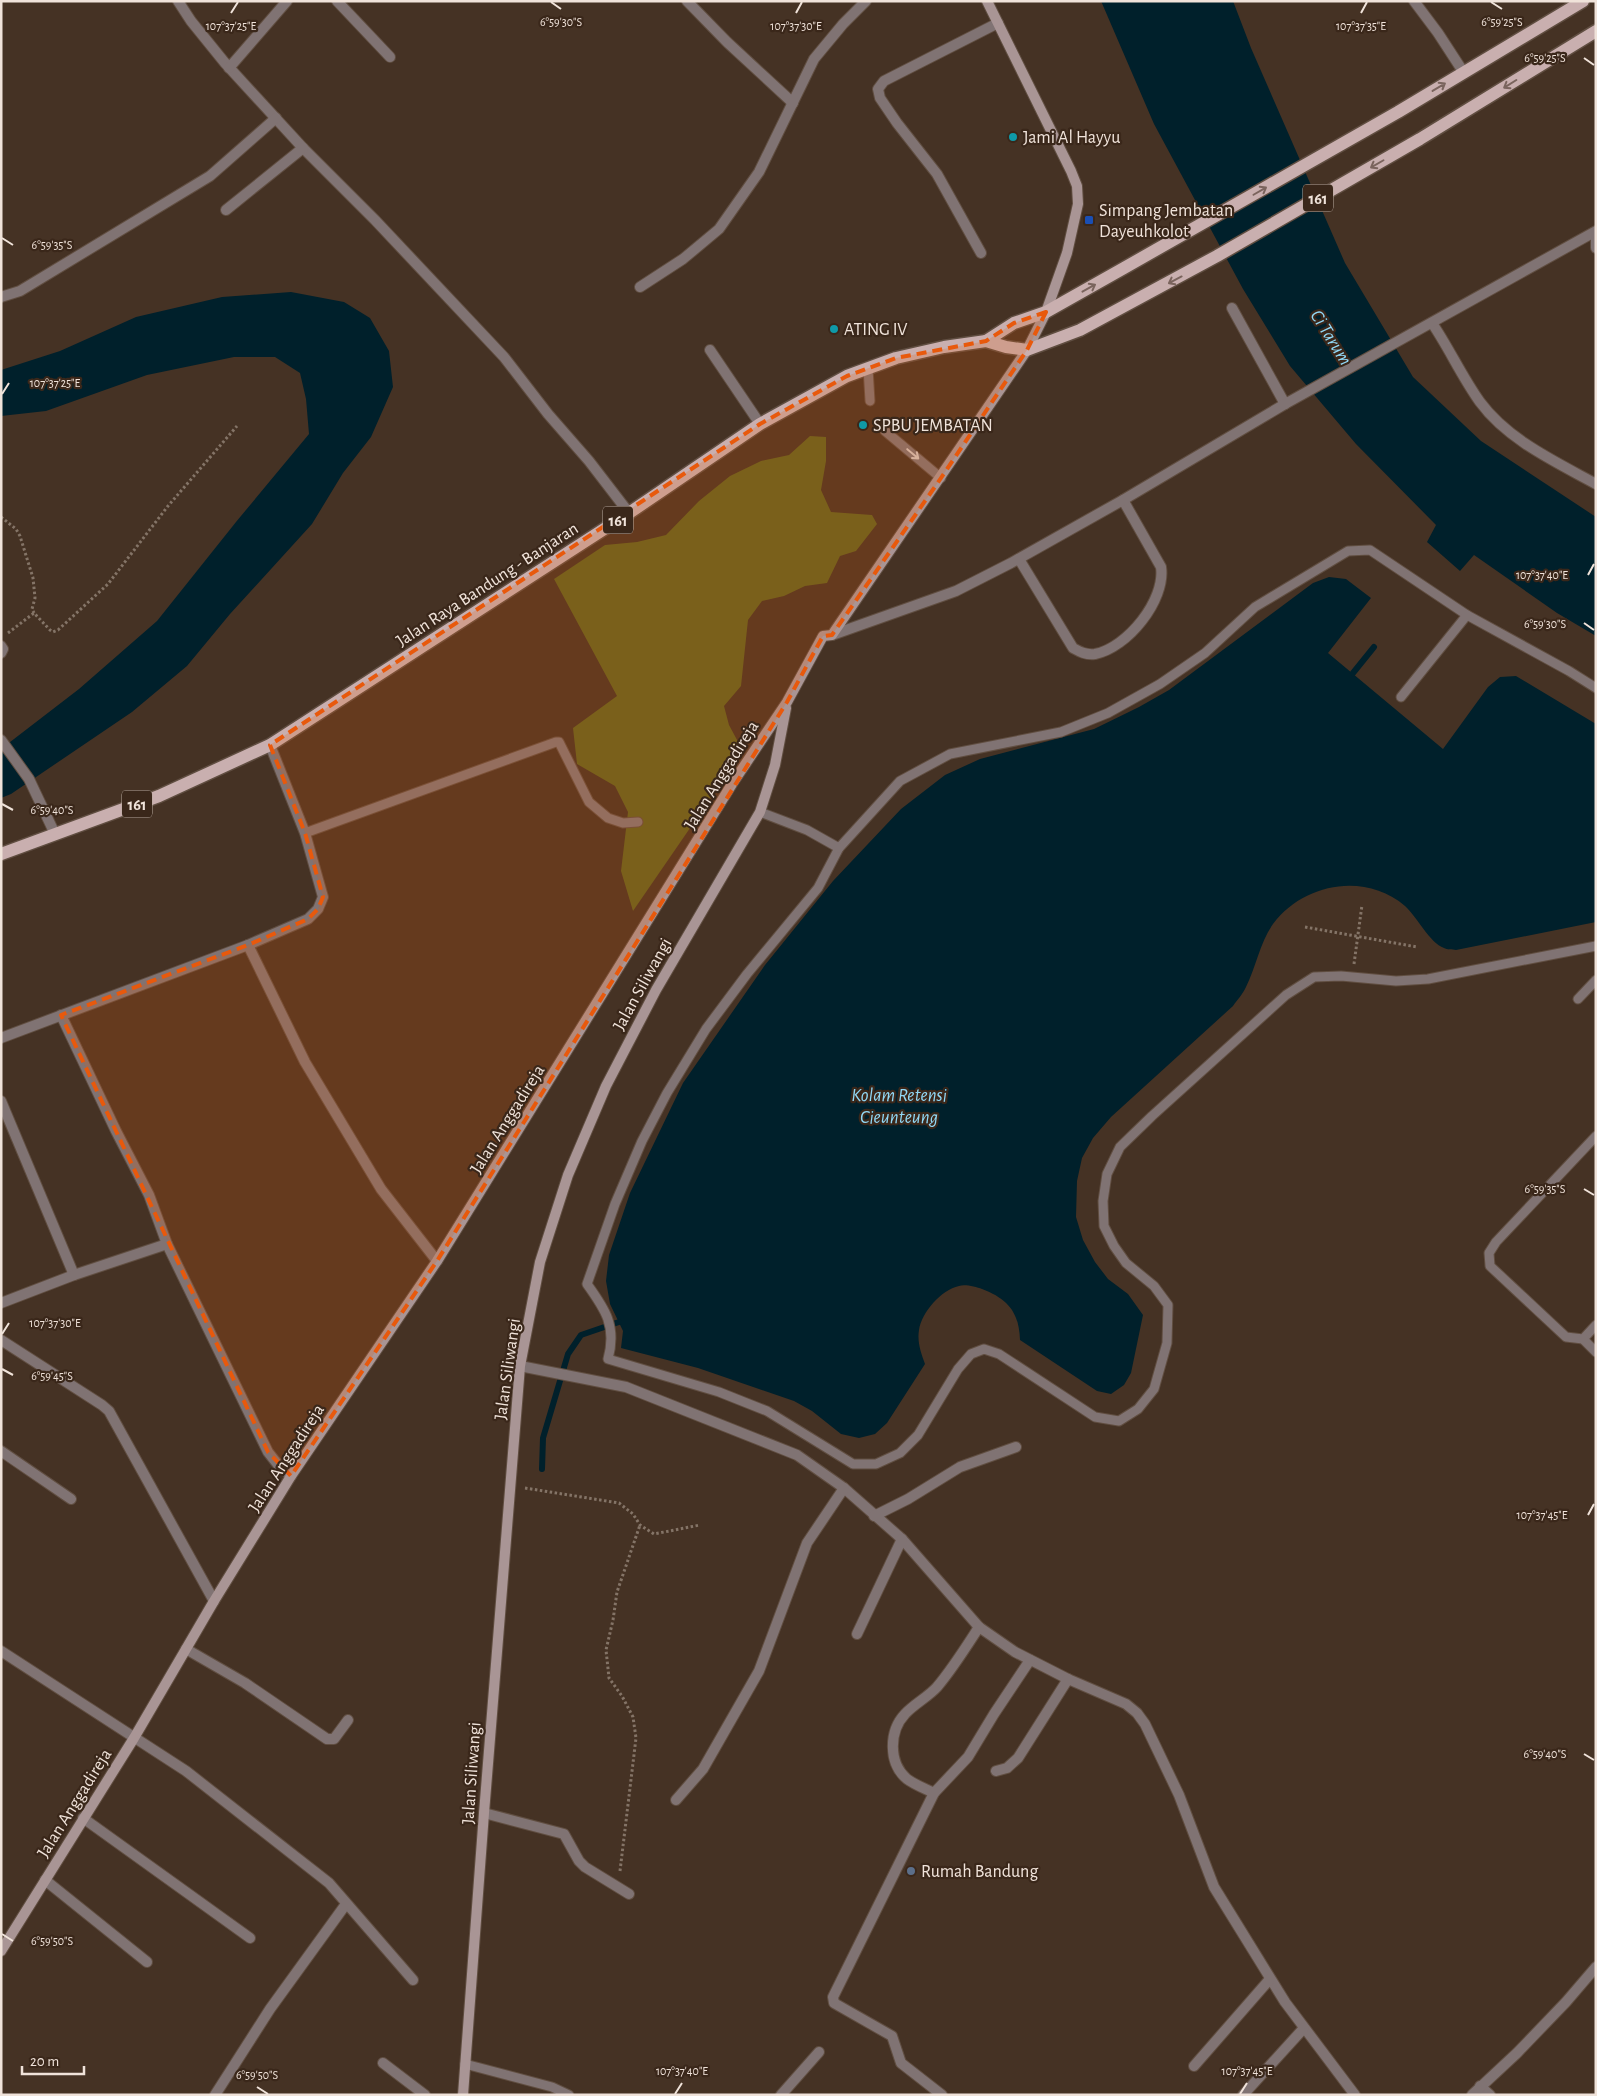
<svg xmlns="http://www.w3.org/2000/svg" width="1597" height="2096" font-family="'Alegreya Sans',sans-serif">
  <style>
    .forest { fill: #606220 }
    .water { fill: #00202b }
    .lines { fill: none; stroke-linecap: round; stroke-linejoin: round }
    .stream { stroke: #00202b; stroke-width: 6 }
    .lane-casing { stroke: #604e41; stroke-width: 11 }
    .street-casing { stroke: #604e41; stroke-width: 12 }
    .secondary-casing { stroke: #604e41; stroke-width: 12 }
    .primary-casing { stroke: #604e41; stroke-width: 15 }
    .path { stroke: #847467; stroke-width: 3; stroke-dasharray: 2.5 2.5; stroke-linecap: butt }
    .lane { stroke: #807373; stroke-width: 9 }
    .street { stroke: #807373; stroke-width: 10 }
    .secondary { stroke: #a99595; stroke-width: 10 }
    .primary { stroke: #c9afaf; stroke-width: 12 }
    .oneway { stroke: #7a645d }
    .oneway2 { stroke: #d4c7c0 }
    .marked { fill: #e8590c; fill-opacity: 0.2; stroke: #e8590c; stroke-width: 4; stroke-dasharray: 10 6; stroke-linejoin: round }
    .ticks { fill: none; stroke: #f0e3da; stroke-width: 2 }
    .culture-dot { fill: #0f9aa8; stroke: #3a271a; stroke-width: 2 }
    .transit-dot { fill: #1a4fb4; stroke: #3a271a; stroke-width: 2 }
    .service-dot { fill: #5c6f8a; stroke: #3a271a; stroke-width: 2 }
    .labels { text-anchor: middle; stroke-width: 4.5; stroke-linejoin: round; paint-order: stroke }
    .shield { fill: #3a271a; stroke: #b9aba0; stroke-width: 1 }
    .shield-label { font-size: 16px; font-weight: bold; fill: #f0e3da }
    .poi-label { font-size: 18px; fill: #f0e3da; stroke: #3a271a; text-anchor: start }
    .street-label { font-size: 18px; fill: #f0e3da; stroke: #3a271a }
    .water-label { font-size: 19px; font-style: italic; fill: #91d9f7; stroke: #3a271a }
    .ticks-label { font-size: 12px; text-anchor: middle; fill: #f0e3da; stroke: #3a271a; stroke-width: 4.5; stroke-linejoin: round; paint-order: stroke }
  </style>
  <rect width="100%" height="100%" fill="#453224"/>
  <polygon class="forest" points="810,436 826,437 826,461 821,490 831,512 872,515 877,524 856,551 840,556 827,583 805,586 784,596 762,601 748,620 741,686 724,706 729,725 743,751 633,911 621,871 628,812 615,786 577,764 573,728 617,696 554,579 605,545 637,542 666,535 699,501 730,476 761,461 789,455"/>
  <g class="water">
    <polygon points="1101,1 1233,1 1251,48 1345,263 1413,377 1481,441 1596,517 1596,636 1557,613 1474,555 1460,571 1427,542 1436,525 1356,444 1290,366 1243,289 1154,124"/>
    <polygon points="291,292 344,302 370,318 389,351 393,387 371,437 343,473 312,524 230,614 187,666 132,712 11,794 1,798 1,749 79,689 157,621 236,522 309,434 306,399 300,373 275,357 234,357 147,375 46,411 1,416 1,370 60,351 136,317 222,297"/>
    <path d="M 1329,577 L 1346,579 L 1371,598 L 1328,653 L 1443,749 L 1488,687 L 1500,677 L 1516,676 L 1596,724 L 1596,922 L 1456,950 C 1452,949 1447,950 1444,948 C 1430,943 1417,917 1405,906 C 1365,872 1304,883 1273,924 C 1260,942 1256,967 1246,987 C 1243,994 1237,1000 1233,1006 L 1111,1117 L 1093,1138 L 1082,1158 L 1077,1181 L 1076,1217 L 1083,1240 L 1095,1262 L 1108,1279 L 1128,1294 L 1143,1315 L 1131,1373 L 1124,1385 L 1111,1394 L 1097,1391 L 1020,1340 C 1019,1312 1008,1299 982,1289 C 976,1287 965,1284 959,1286 C 941,1290 922,1312 919,1330 C 917,1342 921,1353 925,1364 L 887,1423 L 875,1434 L 859,1438 L 841,1434 L 812,1411 L 794,1401 L 698,1368 L 621,1348 L 623,1331 L 610,1304 L 606,1281 L 609,1255 L 630,1193 L 683,1083 L 765,965 L 833,881 L 901,809 L 945,775 L 980,759 L 1094,729 L 1139,707 L 1169,690 L 1313,583 Z"/>
  </g>
  <g class="lines">
    <g class="stream">
      <polyline points="1353,673 1374,647"/>
      <polyline points="542,1469 543,1438 568,1354 581,1335 619,1322"/>
    </g>
    <defs>
      <g id="lane">
        <polyline points="868,368 870,401"/>
        <polyline points="885,431 941,478"/>
        <path d="M 1596,688 L 1569,671 L 1467,615 L 1370,550 L 1348,551 L 1255,607 L 1205,653 L 1160,684 L 1108,713 L 1061,732 L 950,754 L 900,781 L 839,848 L 818,888 L 747,974 L 706,1029 L 667,1093 L 642,1141 L 615,1204 L 587,1284 C 605,1309 617,1326 608,1359 L 719,1392 L 767,1411 L 853,1464 L 876,1464 L 900,1453 L 918,1435 L 958,1369 L 971,1354 L 984,1349 L 999,1354 L 1095,1417 L 1119,1421 L 1138,1409 L 1154,1389 L 1167,1343 L 1168,1305 L 1154,1286 L 1126,1263 L 1114,1246 L 1104,1226 L 1103,1201 L 1107,1174 L 1120,1147 L 1152,1116 L 1286,995 L 1314,977 L 1341,976 L 1396,981 L 1428,979 L 1596,946"/>
        <polyline points="1401,697 1467,615"/>
        <polyline points="760,812 807,830 839,848"/>
        <polyline points="305,833 556,742 559,742 589,802 608,818 623,823 638,822"/>
        <polyline points="1578,999 1596,980"/>
        <polyline points="1596,1136 1496,1242 1489,1253 1490,1266 1566,1337 1583,1339 1596,1325"/>
        <polyline points="1583,1339 1596,1352"/>
        <polyline points="465,2064 552,2087 569,2095"/>
      </g>
      <g id="street">
        <polyline points="178,1 191,21 225,63 303,148 375,220 504,357 548,414 589,461 629,513"/>
        <polyline points="337,1 390,57"/>
        <polyline points="687,1 727,42 793,103"/>
        <polyline points="1414,1 1438,33 1464,73"/>
        <polyline points="229,68 287,1"/>
        <polyline points="226,210 303,148"/>
        <polyline points="1596,234 1596,248"/>
        <polyline points="981,253 937,174 897,123 880,98 878,89 884,81 998,23"/>
        <polyline points="640,287 683,259 719,229 759,172 814,59 843,24 866,1"/>
        <polyline points="1,297 20,291 210,176 276,118"/>
        <polyline points="1232,308 1285,404"/>
        <path d="M 1432,323 C 1449,348 1462,377 1480,402 C 1508,440 1556,462 1596,484"/>
        <polyline points="710,350 760,424"/>
        <path d="M 1019,559 L 1073,648 C 1080,652 1086,655 1095,654 C 1127,648 1166,600 1161,567 L 1123,500"/>
        <polyline points="832,635 956,591 1011,563 1123,500 1285,404 1596,231"/>
        <polyline points="1,646 3,649 1,653"/>
        <polyline points="1,740 29,779 55,834"/>
        <polyline points="248,945 305,1062 381,1189 437,1261"/>
        <polyline points="61,1015 116,1131 149,1195 167,1244 268,1452 279,1466 291,1476"/>
        <polyline points="1,1038 248,945 308,919 318,909 323,897 305,833 270,745"/>
        <polyline points="1,1101 74,1275"/>
        <polyline points="1,1303 74,1275 167,1244"/>
        <polyline points="1,1340 102,1405 109,1411 214,1601"/>
        <polyline points="520,1366 626,1387 797,1455 844,1488 902,1539 979,1627 1015,1652 1068,1679 1126,1704 1137,1713 1145,1724 1179,1795 1214,1887 1285,2002 1355,2095"/>
        <polyline points="1,1451 71,1499"/>
        <polyline points="874,1516 908,1499 960,1467 1016,1447"/>
        <polyline points="857,1634 902,1539"/>
        <polyline points="186,1649 245,1683 327,1739 334,1739 348,1720"/>
        <polyline points="1,1651 186,1771 315,1872 329,1883 413,1980"/>
        <polyline points="996,1771 1007,1768 1018,1758 1068,1679"/>
        <path d="M 934,1793 C 926,1789 915,1785 907,1779 C 888,1763 889,1731 905,1714 C 914,1704 928,1697 937,1687 C 953,1668 966,1647 979,1627"/>
        <polyline points="676,1800 703,1769 759,1671 807,1543 844,1488"/>
        <polyline points="484,1813 564,1834 579,1861 585,1867 629,1894"/>
        <polyline points="83,1818 250,1938"/>
        <polyline points="45,1880 147,1962"/>
        <polyline points="383,2063 425,2095"/>
        <polyline points="1194,2066 1270,1979"/>
        <polyline points="1480,2086 1490,2095"/>
        <polyline points="215,2095 270,2009 346,1904"/>
        <polyline points="781,2095 819,2052"/>
        <polyline points="942,2095 901,2063 892,2036 834,2003 833,1997 934,1793 968,1757 994,1714 1030,1660"/>
        <polyline points="1243,2095 1304,2028"/>
        <polyline points="1472,2095 1517,2053 1566,2002 1596,1967"/>
      </g>
      <g id="secondary">
        <polyline points="1,1951 134,1738 214,1601 291,1476 437,1261 732,784 787,702 823,636 832,635 1027,350 1046,312 1067,253 1078,204 1077,186 1071,171 987,1"/>
        <polyline points="463,2095 484,1813 520,1366 540,1262 568,1175 606,1086 656,990 760,812 775,765 786,708"/>
      </g>
      <g id="primary">
        <polyline points="986,341 1014,323 1046,312 1124,268 1398,112 1583,1"/>
        <polyline points="1,854 159,796 270,745 629,513 760,424 847,376 896,358 944,347 986,341 1006,347 1027,350 1080,330 1217,256 1420,139 1596,31"/>
      </g>
    </defs>
    <use href="#lane" class="lane-casing"/>
    <use href="#street" class="street-casing"/>
    <use href="#secondary" class="secondary-casing"/>
    <use href="#primary" class="primary-casing"/>
    <g class="path">
      <polyline points="1,517 16,529 20,536 33,578 35,598 32,609 34,613"/>
      <polyline points="8,633 34,613 50,630 53,632 58,630 108,584 168,506 237,426"/>
      <polyline points="1305,927 1417,947"/>
      <polyline points="1354,964 1362,905"/>
      <polyline points="525,1488 619,1503 633,1514 640,1525 654,1534 700,1525"/>
      <polyline points="620,1871 636,1738 633,1717 622,1696 609,1678 606,1650 613,1620 617,1592 640,1525"/>
    </g>
    <use href="#lane" class="lane"/>
    <use href="#street" class="street"/>
    <use href="#secondary" class="secondary"/>
    <use href="#primary" class="primary"/>
  </g>
  <defs><path id="oneway-shaft" d="M-6 0H5M1.5-3L5.5 0L1.5 3" fill="none" stroke-width="1.6" stroke-linecap="round" stroke-linejoin="round" transform="scale(1.25)"/></defs>
  <g class="oneway">
    <use href="#oneway-shaft" transform="translate(1510 84) rotate(148)"/>
    <use href="#oneway-shaft" transform="translate(1439 87) rotate(-31)"/>
    <use href="#oneway-shaft" transform="translate(1377 164) rotate(150)"/>
    <use href="#oneway-shaft" transform="translate(1260 191) rotate(-30)"/>
    <use href="#oneway-shaft" transform="translate(1175 280) rotate(152)"/>
    <use href="#oneway-shaft" transform="translate(1089 288) rotate(-29)"/>
  </g>
  <use class="oneway2" href="#oneway-shaft" transform="translate(913 454) rotate(40)"/>
  <path class="marked" d="M 1046,312 L 1027,350 L 941,478 L 832,635 L 823,636 L 787,702 L 437,1261 L 291,1476 L 268,1452 L 61,1015 L 248,945 L 308,919 L 318,909 L 323,897 L 305,833 L 270,745 L 760,424 L 847,376 L 896,358 L 986,341 L 1014,323 Z"/>
  <path class="ticks" d="M 551,2 L 561,9M 1491,2 L 1502,9M 231,13 L 238,2M 796,13 L 802,2M 1361,13 L 1367,2M 1584,58 L 1594,65M 2,238 L 13,245M 2,394 L 9,383M 1588,575 L 1594,564M 1584,623 L 1594,630M 2,804 L 13,810M 1584,1189 L 1594,1195M 2,1334 L 9,1323M 2,1369 L 13,1375M 1588,1515 L 1594,1504M 1584,1754 L 1594,1760M 2,1934 L 13,1941M 257,2087 L 268,2094M 675,2094 L 682,2083M 1240,2094 L 1247,2083"/>
  <g class="culture-dot">
    <circle cx="1013" cy="137" r="5"/>
    <circle cx="834" cy="329" r="5"/>
    <circle cx="863" cy="425" r="5"/>
  </g>
  <rect class="transit-dot" x="1084" y="215" width="10" height="10" rx="2.5"/>
  <circle class="service-dot" cx="911" cy="1871" r="5"/>
  <g class="labels">
    <g class="shield">
      <rect x="1303" y="184.5" width="30" height="27" rx="4"/>
      <rect x="603" y="506.5" width="30" height="27" rx="4"/>
      <rect x="122" y="790.5" width="30" height="27" rx="4"/>
    </g>
    <g class="shield-label">
      <text x="1318" y="204">161</text>
      <text x="618" y="526">161</text>
      <text x="137" y="810">161</text>
    </g>
    <g class="poi-label">
      <text x="1023" y="143">Jami Al Hayyu</text>
      <text x="1099" y="216">Simpang Jembatan<tspan x="1099" dy="21">Dayeuhkolot</tspan></text>
      <text x="844" y="335">ATING IV</text>
      <text x="873" y="431">SPBU JEMBATAN</text>
      <text x="921" y="1877">Rumah Bandung</text>
    </g>
    <g class="street-label">
      <text transform="translate(487 584) rotate(-33)" y="6">Jalan Raya Bandung - Banjaran</text>
      <text transform="translate(721 775) rotate(-58)" y="6">Jalan Anggadireja</text>
      <text transform="translate(642 984) rotate(-61)" y="6">Jalan Siliwangi</text>
      <text transform="translate(507 1119) rotate(-58)" y="6">Jalan Anggadireja</text>
      <text transform="translate(507 1369) rotate(-82)" y="6">Jalan Siliwangi</text>
      <text transform="translate(286 1458) rotate(-57)" y="6">Jalan Anggadireja</text>
      <text transform="translate(471 1773) rotate(-86)" y="6">Jalan Siliwangi</text>
      <text transform="translate(74 1803) rotate(-58)" y="6">Jalan Anggadireja</text>
    </g>
    <g class="water-label">
      <text transform="translate(1332 337) rotate(58)" y="7">Ci Tarum</text>
      <text x="899" y="1101">Kolam Retensi<tspan x="899" dy="22">Cieunteung</tspan></text>
    </g>
  </g>
  <g class="ticks-label">
    <text x="561" y="26">6°59'30"S</text>
    <text x="1502" y="26">6°59'25"S</text>
    <text x="231" y="30">107°37'25"E</text>
    <text x="796" y="30">107°37'30"E</text>
    <text x="1361" y="30">107°37'35"E</text>
    <text x="1545" y="62">6°59'25"S</text>
    <text x="52" y="249">6°59'35"S</text>
    <text x="55" y="387">107°37'25"E</text>
    <text x="1542" y="579">107°37'40"E</text>
    <text x="1545" y="628">6°59'30"S</text>
    <text x="52" y="814">6°59'40"S</text>
    <text x="1545" y="1193">6°59'35"S</text>
    <text x="55" y="1327">107°37'30"E</text>
    <text x="52" y="1380">6°59'45"S</text>
    <text x="1542" y="1519">107°37'45"E</text>
    <text x="1545" y="1758">6°59'40"S</text>
    <text x="52" y="1945">6°59'50"S</text>
    <text x="682" y="2075">107°37'40"E</text>
    <text x="1247" y="2075">107°37'45"E</text>
    <text x="257" y="2079">6°59'50"S</text>
  </g>
  <rect width="1597" height="2096" fill="none" stroke="#f0e3da" stroke-width="5"/>
  <path d="M22 2066v8h62v-8" fill="none" stroke="#f0e3da" stroke-width="2.5"/>
  <text x="30" y="2066" font-size="15" fill="#f0e3da" stroke="#3a271a" stroke-width="4" paint-order="stroke">20 m</text>
</svg>
